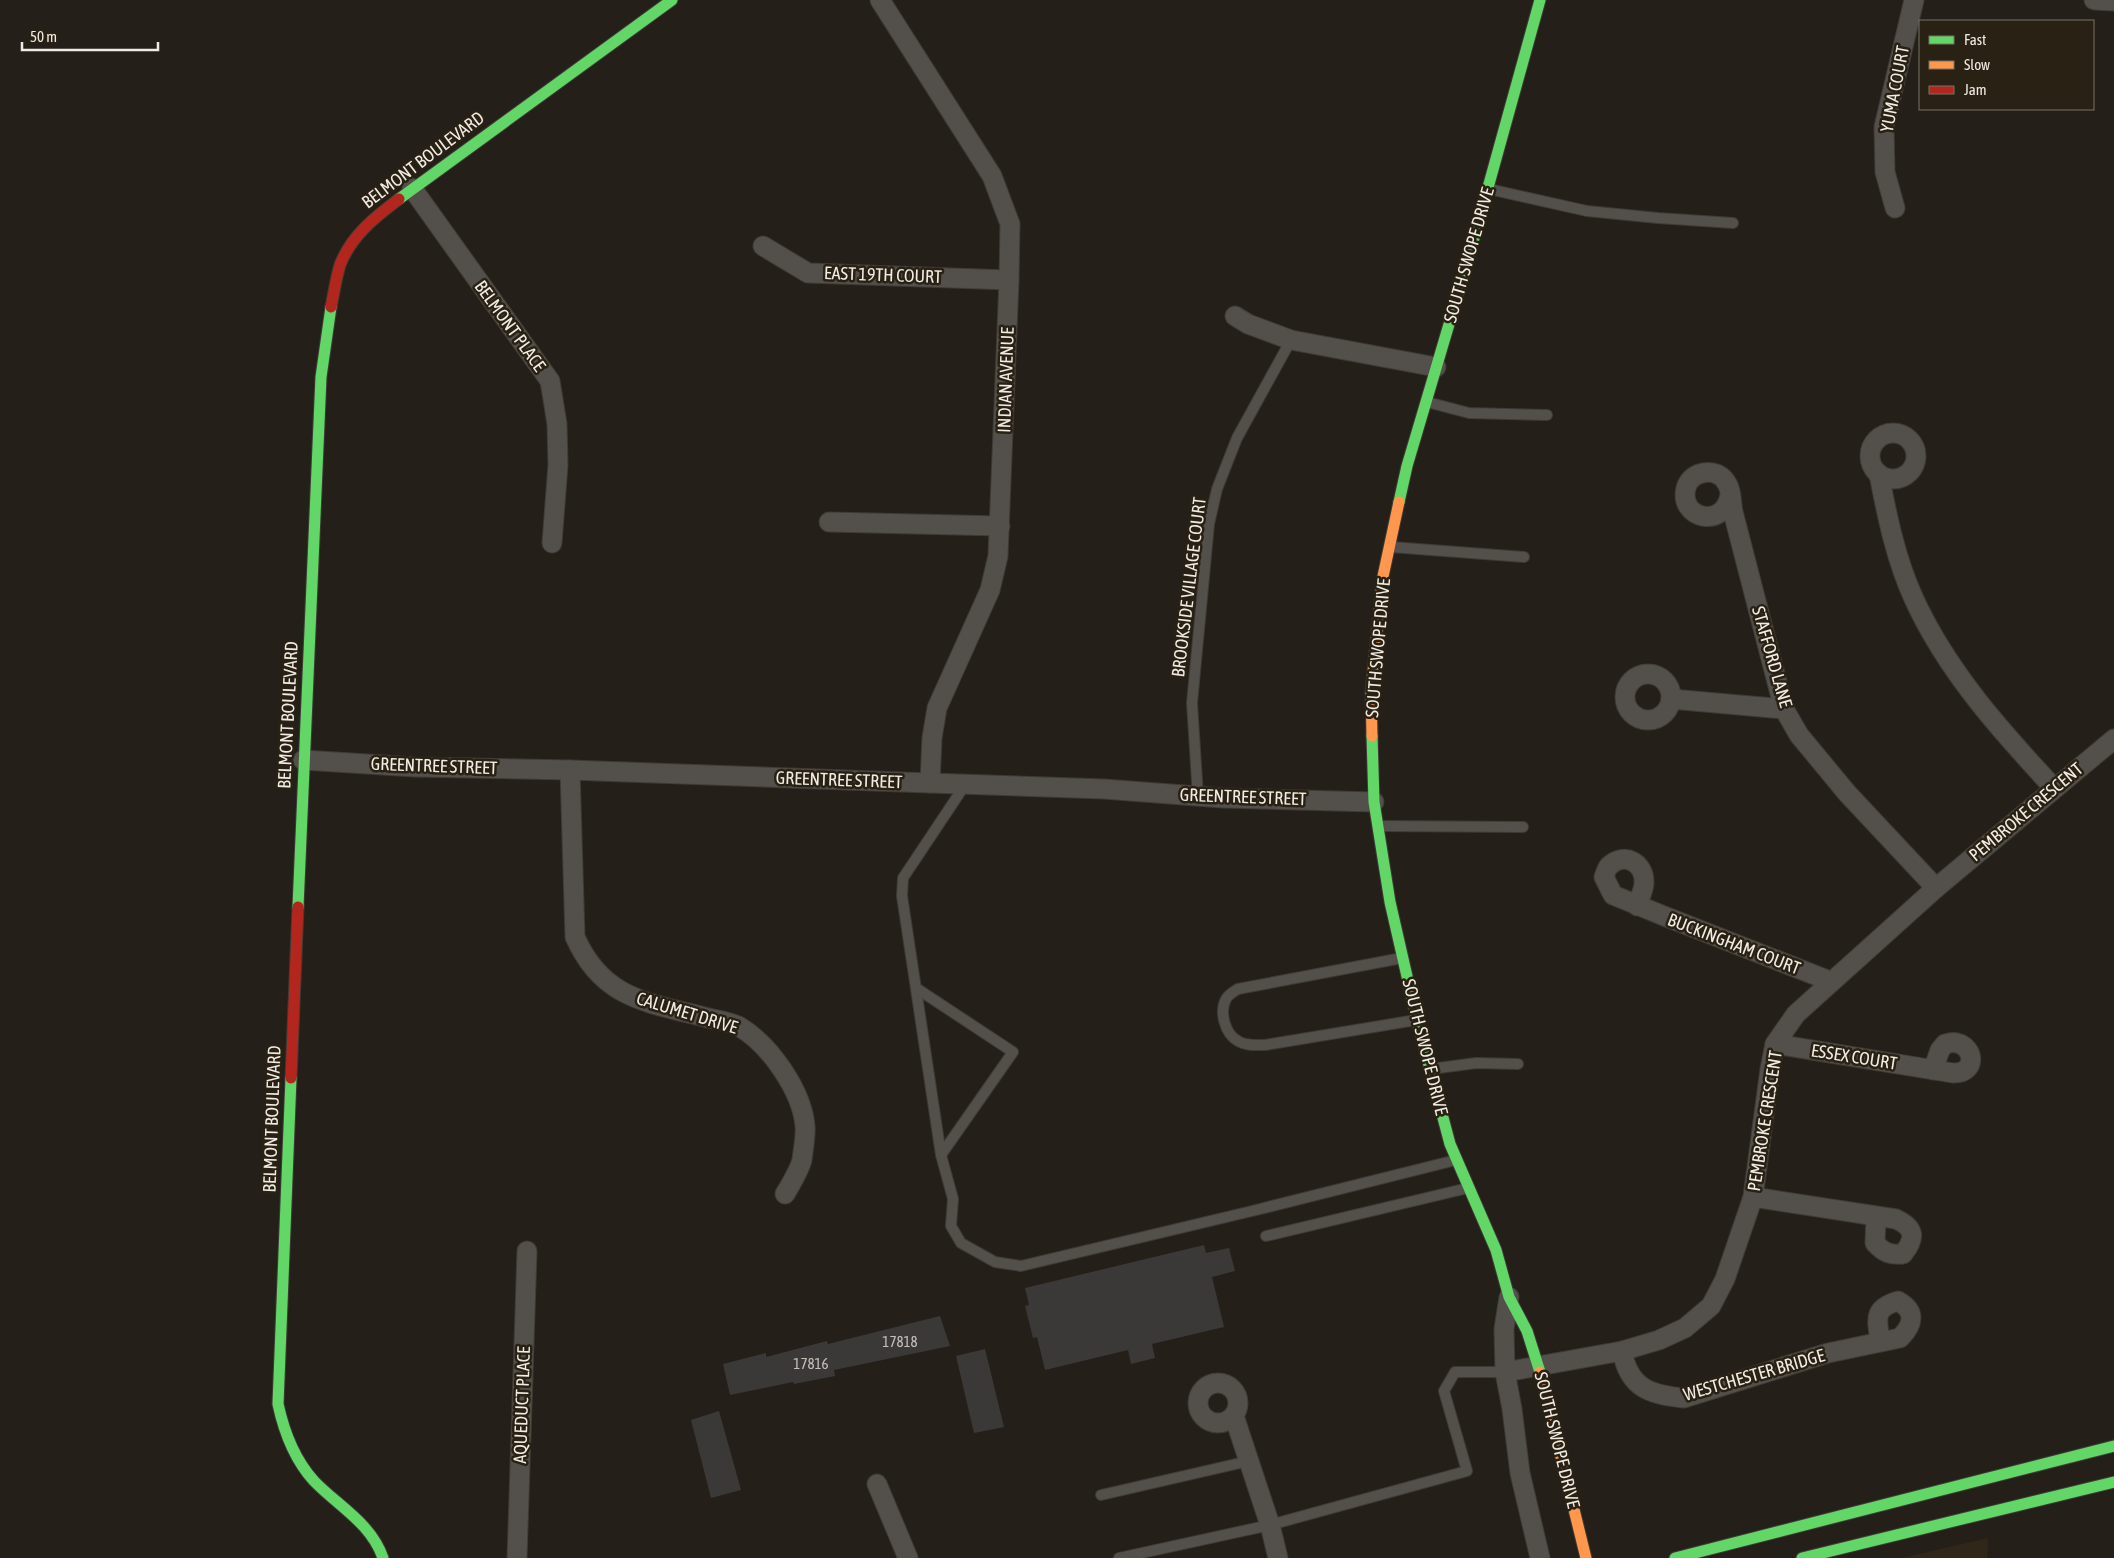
<svg xmlns="http://www.w3.org/2000/svg" width="2114" height="1558" font-family="'Asap Condensed',sans-serif">
  <style>
    .commercial { fill: #302719 }
    .building { fill: #3b3838 }
    .lines { fill: none; stroke-linecap: round; stroke-linejoin: round }
    .lane-casing { stroke: #3e3b35; stroke-width: 12 }
    .street-casing { stroke: #3e3b35; stroke-width: 21 }
    .fast-casing { stroke: #3e3b35; stroke-width: 13 }
    .slow-casing { stroke: #3e3b35; stroke-width: 13 }
    .jam-casing { stroke: #3e3b35; stroke-width: 13 }
    .lane { stroke: #53504b; stroke-width: 10 }
    .street { stroke: #53504b; stroke-width: 19 }
    .fast { stroke: #63d668; stroke-width: 11 }
    .slow { stroke: #ff974d; stroke-width: 11 }
    .jam { stroke: #b3261e; stroke-width: 11 }
    .labels { text-anchor: middle; stroke-width: 5; stroke-linejoin: round; paint-order: stroke }
    .number-label { font-size: 15px; fill: #c4bfb8 }
    .street-label { font-size: 18px; fill: #f1ece3; stroke: #292114 }
  </style>
  <rect width="100%" height="100%" fill="#242019"/>
  <polygon class="commercial" points="1988,1538 1987,1558 1902,1558"/>
  <g class="building">
    <polygon points="1204,1245 1206,1253 1229,1248 1235,1271 1212,1277 1224,1327 1152,1344 1155,1358 1131,1364 1128,1350 1045,1370 1037,1337 1033,1338 1025,1306 1029,1305 1025,1288"/>
    <polygon points="940,1316 950,1346 834,1370 835,1376 794,1384 793,1382 730,1395 723,1364 766,1353 766,1357 827,1341 828,1344"/>
    <polygon points="985,1349 1004,1427 974,1433 956,1356"/>
    <polygon points="719,1411 741,1490 711,1498 691,1420"/>
  </g>
  <g class="lines">
    <defs>
      <g id="lane">
        <polyline points="1489,189 1587,211 1658,218 1733,223"/>
        <polyline points="1427,402 1469,413 1547,415"/>
        <polyline points="1391,547 1524,557"/>
        <polyline points="965,785 903,878 902,896 941,1155 953,1199 951,1226 961,1243 995,1262 1021,1266 1252,1211 1456,1160"/>
        <polyline points="1198,796 1192,703 1209,524 1217,489 1237,438 1291,340"/>
        <polyline points="1379,826 1523,827"/>
        <path d="M 1402,958 L 1238,989 C 1233,992 1229,994 1226,999 C 1219,1012 1225,1034 1238,1041 C 1246,1046 1256,1045 1265,1045 L 1416,1020"/>
        <polyline points="916,988 1013,1052 941,1155"/>
        <polyline points="1431,1069 1476,1063 1518,1064"/>
        <polyline points="1266,1236 1468,1188"/>
        <polyline points="1101,1495 1249,1461"/>
        <polyline points="1119,1558 1270,1525 1467,1471 1444,1391 1455,1372 1505,1372"/>
      </g>
      <g id="street">
        <polyline points="880,0 992,176 1010,224 1009,280 998,556 990,590 937,708 932,738 930,783"/>
        <polyline points="2094,0 2114,1"/>
        <polyline points="412,188 550,381 557,424 558,465 552,543"/>
        <polyline points="1895,208 1885,172 1884,127 1914,0"/>
        <polyline points="763,246 808,273 1009,280"/>
        <polyline points="1235,316 1248,324 1291,340 1436,367"/>
        <circle cx="1893" cy="456" r="23"/>
        <path d="M 1879,474 C 1887,516 1896,560 1914,599 C 1947,671 2000,730 2054,788"/>
        <path d="M 1730,494 C 1725,530 1678,519 1686,488 C 1691,470 1717,467 1726,482 C 1732,490 1731,503 1733,512 L 1784,709 L 1799,735 L 1847,793 L 1936,888"/>
        <polyline points="829,522 1000,526"/>
        <circle cx="1648" cy="697" r="23"/>
        <polyline points="1671,699 1784,709"/>
        <polyline points="303,760 415,767 570,770 930,783 1104,789 1223,798 1374,802"/>
        <path d="M 570,770 L 575,937 C 602,998 645,1002 704,1017 C 715,1020 731,1021 740,1027 C 770,1045 802,1091 805,1126 C 806,1136 803,1150 802,1160 C 799,1171 791,1184 785,1194"/>
        <path d="M 1637,906 C 1639,899 1644,890 1644,883 C 1645,863 1624,851 1609,866 C 1607,868 1605,874 1604,877 L 1613,895 L 1664,916 L 1830,981"/>
        <path d="M 1775,1044 L 1953,1073 C 1977,1074 1975,1047 1957,1043 C 1954,1042 1948,1043 1945,1044 L 1940,1050 L 1933,1070"/>
        <path d="M 1753,1197 L 1896,1219 C 1915,1228 1916,1238 1903,1254 C 1890,1255 1884,1253 1875,1243 L 1876,1216"/>
        <polyline points="1509,1297 1504,1329 1505,1372 1512,1409 1520,1473 1540,1558"/>
        <path d="M 1622,1351 C 1629,1388 1650,1395 1684,1398 L 1828,1353 L 1900,1338 C 1914,1324 1916,1311 1898,1301 C 1871,1309 1878,1321 1880,1342"/>
        <polyline points="1505,1372 1622,1351 1659,1340 1685,1328 1711,1306 1725,1279 1753,1197 1770,1069 1775,1044 1796,1014 1936,888 2114,739"/>
        <circle cx="1218" cy="1403" r="20"/>
        <polyline points="1234,1416 1270,1525 1278,1558"/>
        <polyline points="877,1484 908,1558"/>
        <polyline points="517,1558 527,1251"/>
      </g>
      <g id="fast">
        <polyline points="399,199 672,0"/>
        <polyline points="1399,502 1407,466 1466,267 1540,0"/>
        <polyline points="1372,736 1374,802 1390,902 1417,1020 1450,1144 1496,1250 1509,1297 1527,1331 1540,1372"/>
        <polyline points="298,907 321,377 331,307"/>
        <path d="M 291,1078 L 278,1404 C 284,1432 294,1459 314,1481 C 338,1506 371,1523 383,1558"/>
        <polyline points="1675,1558 2114,1446"/>
        <polyline points="1802,1558 2114,1482"/>
      </g>
      <g id="slow">
        <polyline points="1372,736 1371,692 1382,581 1399,502"/>
        <polyline points="1540,1372 1586,1558"/>
      </g>
      <g id="jam">
        <path d="M 331,307 C 334,293 336,278 340,265 C 351,236 375,217 399,199"/>
        <polyline points="291,1078 298,907"/>
      </g>
    </defs>
    <use href="#lane" class="lane-casing"/>
    <use href="#street" class="street-casing"/>
    <use href="#fast" class="fast-casing"/>
    <use href="#slow" class="slow-casing"/>
    <use href="#jam" class="jam-casing"/>
    <use href="#lane" class="lane"/>
    <use href="#street" class="street"/>
    <use href="#fast" class="fast"/>
    <use href="#slow" class="slow"/>
    <use href="#jam" class="jam"/>
  </g>
  <g class="labels">
    <g class="number-label">
      <text x="900" y="1347">17818</text>
      <text x="811" y="1369">17816</text>
    </g>
    <g class="street-label">
      <text transform="translate(1895 89) rotate(-79)" y="6">YUMA COURT</text>
      <text transform="translate(423 160) rotate(-37)" y="6">BELMONT BOULEVARD</text>
      <text transform="translate(1469 255) rotate(-74)" y="6">SOUTH SWOPE DRIVE</text>
      <text transform="translate(883 275) rotate(2)" y="6">EAST 19TH COURT</text>
      <text transform="translate(510 326) rotate(54)" y="6">BELMONT PLACE</text>
      <text transform="translate(1006 380) rotate(-88)" y="6">INDIAN AVENUE</text>
      <text transform="translate(1189 587) rotate(-83)" y="6">BROOKSIDE VILLAGE COURT</text>
      <text transform="translate(1378 648) rotate(-85)" y="6">SOUTH SWOPE DRIVE</text>
      <text transform="translate(1772 657) rotate(74)" y="6">STAFFORD LANE</text>
      <text transform="translate(288 715) rotate(-87)" y="6">BELMONT BOULEVARD</text>
      <text transform="translate(434 766) rotate(2)" y="6">GREENTREE STREET</text>
      <text transform="translate(839 780) rotate(2)" y="6">GREENTREE STREET</text>
      <text transform="translate(1243 797) rotate(2)" y="6">GREENTREE STREET</text>
      <text transform="translate(2026 812) rotate(-40)" y="6">PEMBROKE CRESCENT</text>
      <text transform="translate(1734 944) rotate(21)" y="6">BUCKINGHAM COURT</text>
      <text transform="translate(687 1013) rotate(17)" y="6">CALUMET DRIVE</text>
      <text transform="translate(1425 1047) rotate(76)" y="6">SOUTH SWOPE DRIVE</text>
      <text transform="translate(1854 1057) rotate(9)" y="6">ESSEX COURT</text>
      <text transform="translate(272 1119) rotate(-88)" y="6">BELMONT BOULEVARD</text>
      <text transform="translate(1765 1121) rotate(-81)" y="6">PEMBROKE CRESCENT</text>
      <text transform="translate(1754 1375) rotate(-16)" y="6">WESTCHESTER BRIDGE</text>
      <text transform="translate(522 1405) rotate(-88)" y="6">AQUEDUCT PLACE</text>
      <text transform="translate(1557 1440) rotate(76)" y="6">SOUTH SWOPE DRIVE</text>
    </g>
  </g>
  <rect x="1919" y="20" width="175" height="90" fill="#292114" stroke="#797267"/>
  <rect x="1929" y="36" width="25" height="8" fill="#63d668" stroke="#797267"/>
  <text x="1964" y="45" font-size="15" fill="#f1ece3">Fast</text>
  <rect x="1929" y="61" width="25" height="8" fill="#ff974d" stroke="#797267"/>
  <text x="1964" y="70" font-size="15" fill="#f1ece3">Slow</text>
  <rect x="1929" y="86" width="25" height="8" fill="#b3261e" stroke="#797267"/>
  <text x="1964" y="95" font-size="15" fill="#f1ece3">Jam</text>
  <path d="M22 42v8h136v-8" fill="none" stroke="#f1ece3" stroke-width="2.5"/>
  <text x="30" y="42" font-size="15" fill="#f1ece3" stroke="#292114" stroke-width="4" paint-order="stroke">50 m</text>
</svg>
